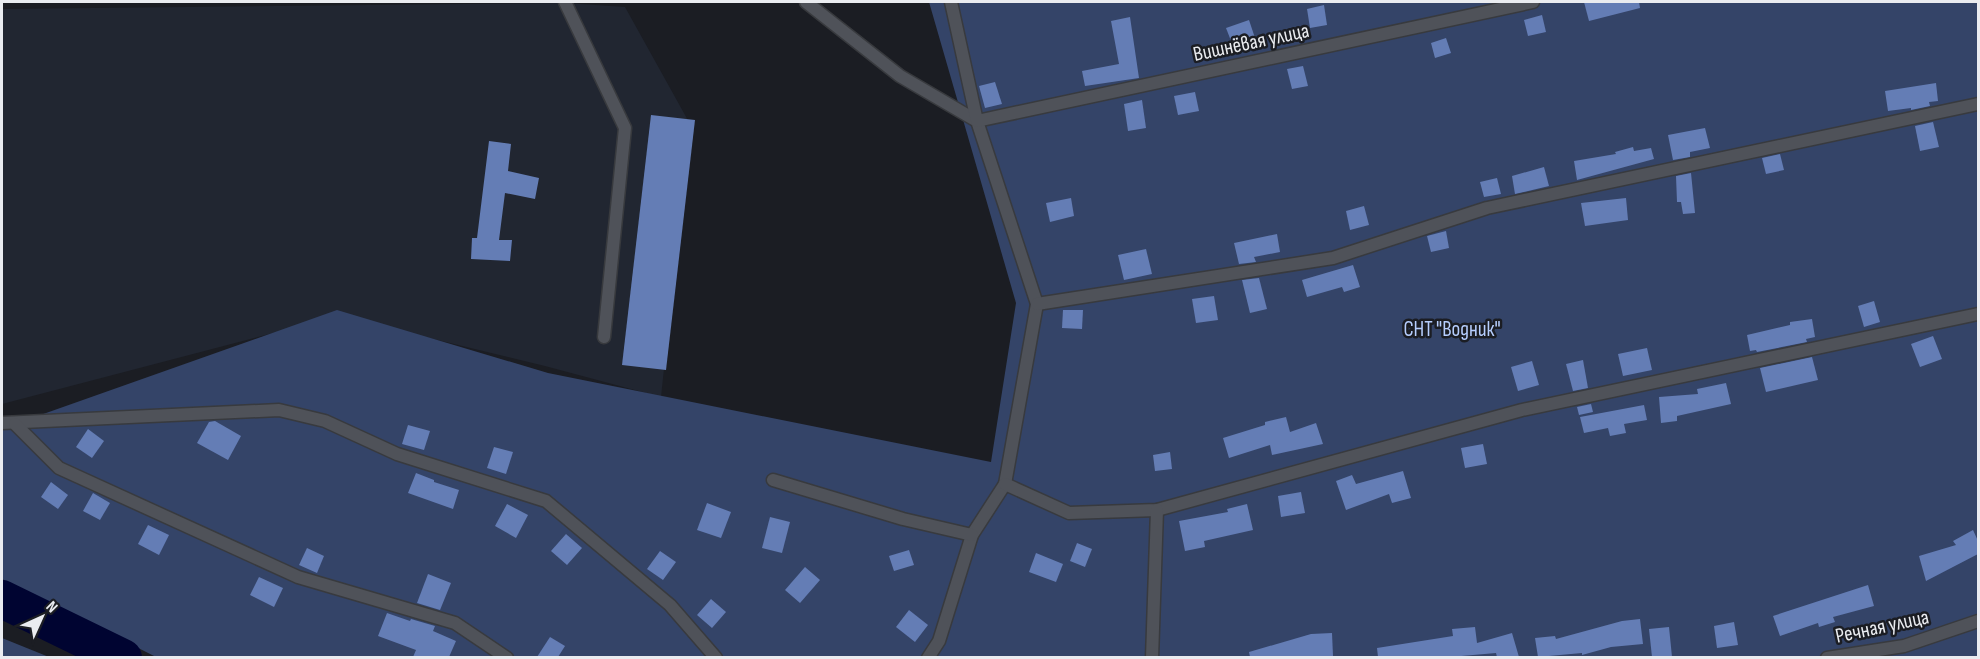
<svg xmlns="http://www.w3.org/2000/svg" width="1980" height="659" font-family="'Sofia Sans Condensed',sans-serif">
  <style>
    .built { fill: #212631 }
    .green { fill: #344468 }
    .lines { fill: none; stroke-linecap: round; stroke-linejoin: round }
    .river { stroke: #000431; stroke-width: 38 }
    .building { fill: #647db5 }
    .service-casing { stroke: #383a3e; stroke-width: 15 }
    .service { stroke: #4f5259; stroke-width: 12 }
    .labels { text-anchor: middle; stroke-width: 5; stroke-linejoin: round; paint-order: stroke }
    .street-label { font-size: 21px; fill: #eaecf0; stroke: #1b1d23 }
    .park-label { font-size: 21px; fill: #b6cefe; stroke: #1b1d23 }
  </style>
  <rect width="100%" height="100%" fill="#1b1d23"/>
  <polygon class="built" points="566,3 625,7 690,124 661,397 545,366 338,316 2,404 2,9"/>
  <g class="green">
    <polygon points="929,2 1978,2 1978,657 156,657 2,579 2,423 15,424 337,310 548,373 991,462 1016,303"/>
    <polygon points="2,638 49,657 2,657"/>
  </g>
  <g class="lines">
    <polyline class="river" points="2,599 123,658"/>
  </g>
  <g class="building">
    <polygon points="1584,2 1639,2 1640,8 1589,21"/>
    <polygon points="1324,5 1327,25 1310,28 1307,9"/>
    <polygon points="1542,15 1546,32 1528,36 1524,20"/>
    <polygon points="1130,17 1139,78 1085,86 1082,71 1119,64 1111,21"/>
    <polygon points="1249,20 1255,38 1233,46 1226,28"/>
    <polygon points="1446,38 1451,53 1435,58 1431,43"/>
    <polygon points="1303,66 1308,86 1292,89 1287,69"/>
    <polygon points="995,82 1002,104 985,108 979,86"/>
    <polygon points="1936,83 1938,101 1929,102 1930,106 1911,110 1911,108 1888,111 1885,91"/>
    <polygon points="1195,92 1199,111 1178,115 1174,96"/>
    <polygon points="1142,100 1146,128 1128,131 1124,104"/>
    <polygon points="651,115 695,120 666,370 622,365"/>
    <polygon points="1933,122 1939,147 1920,151 1915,126"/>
    <polygon points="1705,128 1710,148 1690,152 1690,157 1673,160 1668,135"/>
    <polygon points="489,141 511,144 508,171 539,178 535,199 505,193 499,240 512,240 510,261 471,259 472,238 477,238"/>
    <polygon points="1633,147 1634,151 1651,148 1654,159 1577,180 1574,161 1616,154 1615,152"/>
    <polygon points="1780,154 1784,170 1766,174 1762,158"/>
    <polygon points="1544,167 1549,186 1515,194 1512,176"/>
    <polygon points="1691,173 1695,213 1683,214 1681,202 1677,202 1676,176"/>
    <polygon points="1497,178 1501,194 1484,197 1480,182"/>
    <polygon points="1071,198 1074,216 1050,222 1046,203"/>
    <polygon points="1626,198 1628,220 1585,226 1581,203"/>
    <polygon points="1364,206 1369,225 1350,230 1346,211"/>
    <polygon points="1446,231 1449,248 1431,252 1427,236"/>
    <polygon points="1277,234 1280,252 1254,257 1256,262 1239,264 1234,243"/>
    <polygon points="1146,249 1152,274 1124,280 1118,255"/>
    <polygon points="1353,265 1360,287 1344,292 1342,287 1307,297 1302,280"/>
    <polygon points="1259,278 1267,309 1250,313 1242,280"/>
    <polygon points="1214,296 1218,320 1196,323 1192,299"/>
    <polygon points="1874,301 1880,322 1864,327 1858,306"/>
    <polygon points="1063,310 1083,310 1082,329 1062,328"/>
    <polygon points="1812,319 1815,337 1806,339 1807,342 1757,352 1756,350 1750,351 1747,335 1790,325 1790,322"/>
    <polygon points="1933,336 1942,359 1920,367 1911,344"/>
    <polygon points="1647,348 1652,370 1623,376 1618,354"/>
    <polygon points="1812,357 1818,380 1766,392 1760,368"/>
    <polygon points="1583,360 1588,388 1573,391 1566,364"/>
    <polygon points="1532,361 1539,385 1518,391 1511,367"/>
    <polygon points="1726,383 1731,404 1677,416 1677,421 1661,423 1659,397 1698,394 1697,389"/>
    <polygon points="1591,404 1593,412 1579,415 1577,407"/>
    <polygon points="1644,405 1647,420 1624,424 1626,433 1610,436 1608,428 1584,433 1580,417"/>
    <polygon points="1286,417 1290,432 1316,423 1323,444 1272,455 1270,445 1229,458 1223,438 1265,425 1265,422"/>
    <polygon points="215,421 241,436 228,460 197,443 209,422"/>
    <polygon points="408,425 430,431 424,450 402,444"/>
    <polygon points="88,429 104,441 92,458 76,447"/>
    <polygon points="1483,444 1487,464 1465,468 1461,448"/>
    <polygon points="494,447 513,452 506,474 487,468"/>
    <polygon points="1170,452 1172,469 1155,471 1153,455"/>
    <polygon points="1403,471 1411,498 1392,503 1389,494 1346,510 1336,481 1352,475 1356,484"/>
    <polygon points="416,473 434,480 434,482 459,490 453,509 408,493"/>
    <polygon points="51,482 68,495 58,509 41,497"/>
    <polygon points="1301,492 1305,513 1281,517 1278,496"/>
    <polygon points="93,493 110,503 100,520 83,511"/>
    <polygon points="707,503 731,512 721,538 697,530"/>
    <polygon points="507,504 528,515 516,538 495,526"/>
    <polygon points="1247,504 1253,530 1204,541 1205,547 1185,551 1179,521 1228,512 1227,509"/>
    <polygon points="770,517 790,522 782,553 762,548"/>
    <polygon points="148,525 169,535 159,555 138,544"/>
    <polygon points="1973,530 1978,541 1978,554 1926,581 1919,556 1956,545 1953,541"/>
    <polygon points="566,534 582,548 567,565 551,551"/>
    <polygon points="1077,543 1092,549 1085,567 1070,561"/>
    <polygon points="307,548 324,556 317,573 299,565"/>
    <polygon points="909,550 914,565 894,571 889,556"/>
    <polygon points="660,551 676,562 663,580 647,569"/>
    <polygon points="1036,553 1063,564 1056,582 1029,572"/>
    <polygon points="805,567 820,580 800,603 785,590"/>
    <polygon points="428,574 451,583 440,610 417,603"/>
    <polygon points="259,577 283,588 274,607 250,595"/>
    <polygon points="1868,585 1874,606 1833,617 1835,622 1819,627 1818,623 1780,636 1773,616"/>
    <polygon points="711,599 726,612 712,628 697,615"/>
    <polygon points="909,610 928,625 915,642 896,627"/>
    <polygon points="387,613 410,621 411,619 435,626 433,631 456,641 449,657 413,657 416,650 378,636"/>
    <polygon points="1640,619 1643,644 1611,647 1582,655 1582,653 1538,657 1535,638 1555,636 1556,639 1622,621"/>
    <polygon points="1734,622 1738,645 1717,648 1714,626"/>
    <polygon points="1475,627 1477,643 1512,633 1519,657 1497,657 1496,653 1450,657 1378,657 1377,648 1453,636 1452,629"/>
    <polygon points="1669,627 1672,657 1652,657 1649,629"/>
    <polygon points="1332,633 1333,656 1250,657 1249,652 1311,634"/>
    <polygon points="550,637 565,646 558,657 537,657"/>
  </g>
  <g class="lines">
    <defs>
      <g id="service">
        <polyline points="565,2 625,128 604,337"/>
        <polyline points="806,2 900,76 977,121 1037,304 1005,484 972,535 939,641 928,658"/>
        <polyline points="951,2 977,121 1533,2"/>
        <polyline points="1037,304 1333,258 1487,208 1978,104"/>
        <polyline points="2,423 279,410 325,421 397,454 546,501 670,605 716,658"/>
        <polyline points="15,424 59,468 298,577 455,623 507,658"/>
        <polyline points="773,480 903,519 972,535"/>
        <polyline points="1005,484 1069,513 1157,510 1522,410 1978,314"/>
        <polyline points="1152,658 1157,510"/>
        <polyline points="1827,658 1904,646 1978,621"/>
      </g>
    </defs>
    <use href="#service" class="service-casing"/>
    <use href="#service" class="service"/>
  </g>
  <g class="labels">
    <g class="street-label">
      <text transform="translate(1251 42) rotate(-12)" y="7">Вишнёвая улица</text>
      <text transform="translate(1882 626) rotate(-12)" y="7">Речная улица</text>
    </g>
    <g class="park-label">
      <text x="1452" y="336">СНТ "Водник"</text>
    </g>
  </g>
  <rect width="1980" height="659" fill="none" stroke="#eaecf0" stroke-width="6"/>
  <g transform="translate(42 617) rotate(45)" stroke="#1b1d23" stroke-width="4.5" paint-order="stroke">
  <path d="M0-4.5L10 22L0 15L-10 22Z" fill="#eaecf0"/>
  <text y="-9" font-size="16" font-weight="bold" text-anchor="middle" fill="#eaecf0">N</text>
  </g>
</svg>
